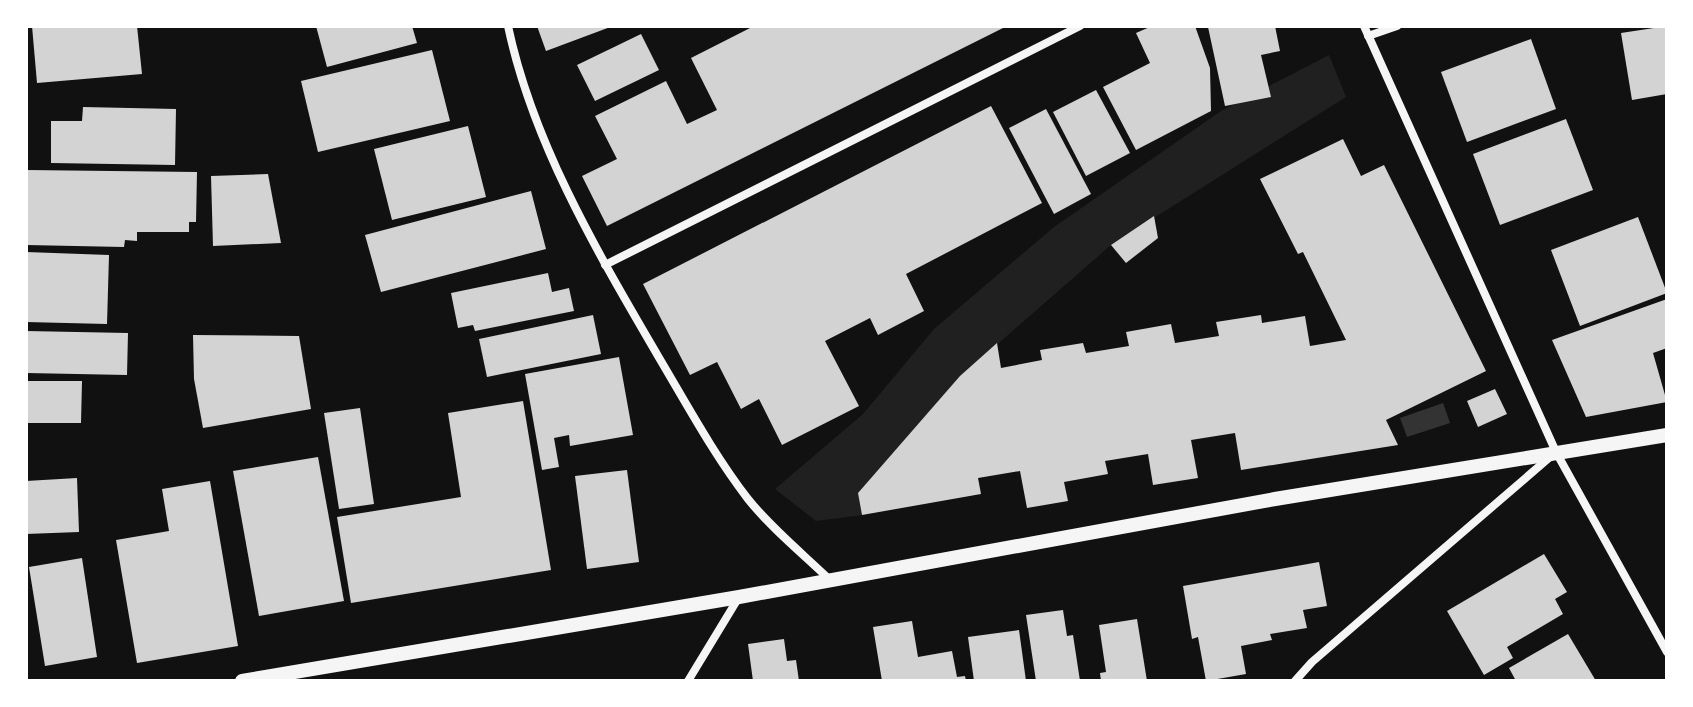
<svg xmlns="http://www.w3.org/2000/svg" width="1693" height="707" font-family="'IBM Plex Sans',sans-serif">
  <style>
    .green { fill: #202020 }
    .water { fill: #333 }
    .building { fill: #d3d3d3 }
    .lines { fill: none; stroke-linecap: round; stroke-linejoin: round }
    .minor { stroke: #f5f5f5; stroke-width: 8 }
    .tertiary { stroke: #f5f5f5; stroke-width: 14 }
  </style>
  <rect width="100%" height="100%" fill="#111"/>
  <polygon class="green" points="1329,55 1346,97 1111,245 960,377 858,493 862,515 816,521 775,489 863,414 934,329 1054,227 1221,111"/>
  <polygon class="water" points="1443,403 1450,423 1407,437 1400,418"/>
  <g class="building">
    <polygon points="32,26 137,26 142,74 37,83"/>
    <polygon points="316,26 412,26 417,43 327,67"/>
    <polygon points="537,26 613,26 546,51"/>
    <polygon points="754,26 1007,26 607,226 582,176 617,159 595,116 666,81 687,124 717,110 691,58"/>
    <polygon points="1152,26 1195,26 1210,68 1211,111 1136,150 1103,87 1150,63 1136,33"/>
    <polygon points="1211,26 1275,26 1280,51 1261,55 1271,97 1225,106 1208,27"/>
    <polygon points="1667,26 1667,94 1632,100 1621,33"/>
    <polygon points="641,34 659,70 595,101 577,65"/>
    <polygon points="1531,39 1556,109 1467,142 1441,72"/>
    <polygon points="432,50 450,121 318,152 301,81"/>
    <polygon points="1096,90 1130,153 1086,176 1053,112"/>
    <polygon points="991,106 1042,203 906,274 924,311 878,335 870,318 825,341 859,406 782,445 759,399 741,409 717,362 690,375 643,284"/>
    <polygon points="83,107 176,109 175,165 51,163 51,121 82,121"/>
    <polygon points="1046,109 1091,194 1054,214 1009,128"/>
    <polygon points="1566,119 1593,190 1500,225 1473,154"/>
    <polygon points="468,126 486,197 392,220 374,149"/>
    <polygon points="1343,139 1361,176 1384,165 1486,371 1386,420 1398,445 1241,470 1235,433 1191,440 1198,478 1153,485 1148,454 1105,461 1108,474 1064,482 1068,501 1027,508 1020,471 978,478 981,494 862,515 858,493 960,376 997,343 1001,368 1042,360 1040,350 1083,343 1086,353 1129,346 1126,332 1171,324 1175,343 1219,336 1216,322 1261,315 1262,323 1305,316 1310,346 1346,340 1303,252 1298,254 1260,179"/>
    <polygon points="26,170 197,172 196,222 189,222 189,232 137,232 137,241 125,240 124,247 26,245"/>
    <polygon points="268,174 281,243 213,246 211,176"/>
    <polygon points="531,191 546,249 381,292 365,235"/>
    <polygon points="1154,216 1158,238 1126,263 1111,245"/>
    <polygon points="1638,217 1667,293 1580,326 1551,250"/>
    <polygon points="26,252 109,255 107,324 26,322"/>
    <polygon points="548,273 552,292 569,288 574,311 475,331 473,325 458,328 451,293"/>
    <polygon points="1667,299 1667,348 1653,353 1667,402 1586,417 1552,340"/>
    <polygon points="593,315 601,354 487,377 479,339"/>
    <polygon points="26,331 128,333 127,375 26,373"/>
    <polygon points="193,335 299,336 311,409 203,428 194,379"/>
    <polygon points="619,357 633,435 570,446 569,435 554,438 559,467 542,470 525,374"/>
    <polygon points="26,381 82,381 81,423 26,423"/>
    <polygon points="1495,389 1507,414 1478,427 1467,401"/>
    <polygon points="523,401 551,570 351,603 337,517 461,497 448,413"/>
    <polygon points="360,408 374,504 339,509 324,413"/>
    <polygon points="318,457 344,601 259,616 233,471"/>
    <polygon points="627,470 639,562 587,569 575,476"/>
    <polygon points="77,478 79,532 26,534 26,481"/>
    <polygon points="210,481 238,646 137,663 116,540 169,531 162,489"/>
    <polygon points="1544,554 1567,592 1555,599 1563,614 1507,647 1513,658 1484,675 1447,611"/>
    <polygon points="82,558 97,657 45,666 29,567"/>
    <polygon points="1319,562 1327,606 1303,610 1307,628 1270,634 1272,640 1241,646 1246,674 1206,681 1198,637 1192,639 1183,586"/>
    <polygon points="1063,610 1067,636 1073,635 1080,681 1036,681 1026,615"/>
    <polygon points="1137,619 1147,681 1101,681 1100,673 1106,672 1099,625"/>
    <polygon points="912,621 918,657 952,651 957,677 965,676 966,681 882,681 873,627"/>
    <polygon points="1019,630 1026,681 974,681 968,637"/>
    <polygon points="1568,634 1596,681 1516,681 1509,668"/>
    <polygon points="784,639 787,661 796,660 799,681 753,681 748,644"/>
  </g>
  <g class="lines">
    <g class="minor">
      <path d="M 508,26 C 533,144 598,253 658,356 C 686,403 714,455 748,499 C 771,528 803,554 830,580"/>
      <polyline points="1364,26 1556,452 1667,652"/>
      <polyline points="1368,36 1397,26"/>
      <polyline points="605,265 1080,26"/>
      <polyline points="688,681 739,597"/>
      <polyline points="1295,681 1312,662 1550,457"/>
    </g>
    <polyline class="tertiary" points="242,681 739,597 1275,499 1667,435"/>
  </g>
  <rect width="1693" height="707" fill="none" stroke="#ffffff" stroke-width="56"/>
</svg>
